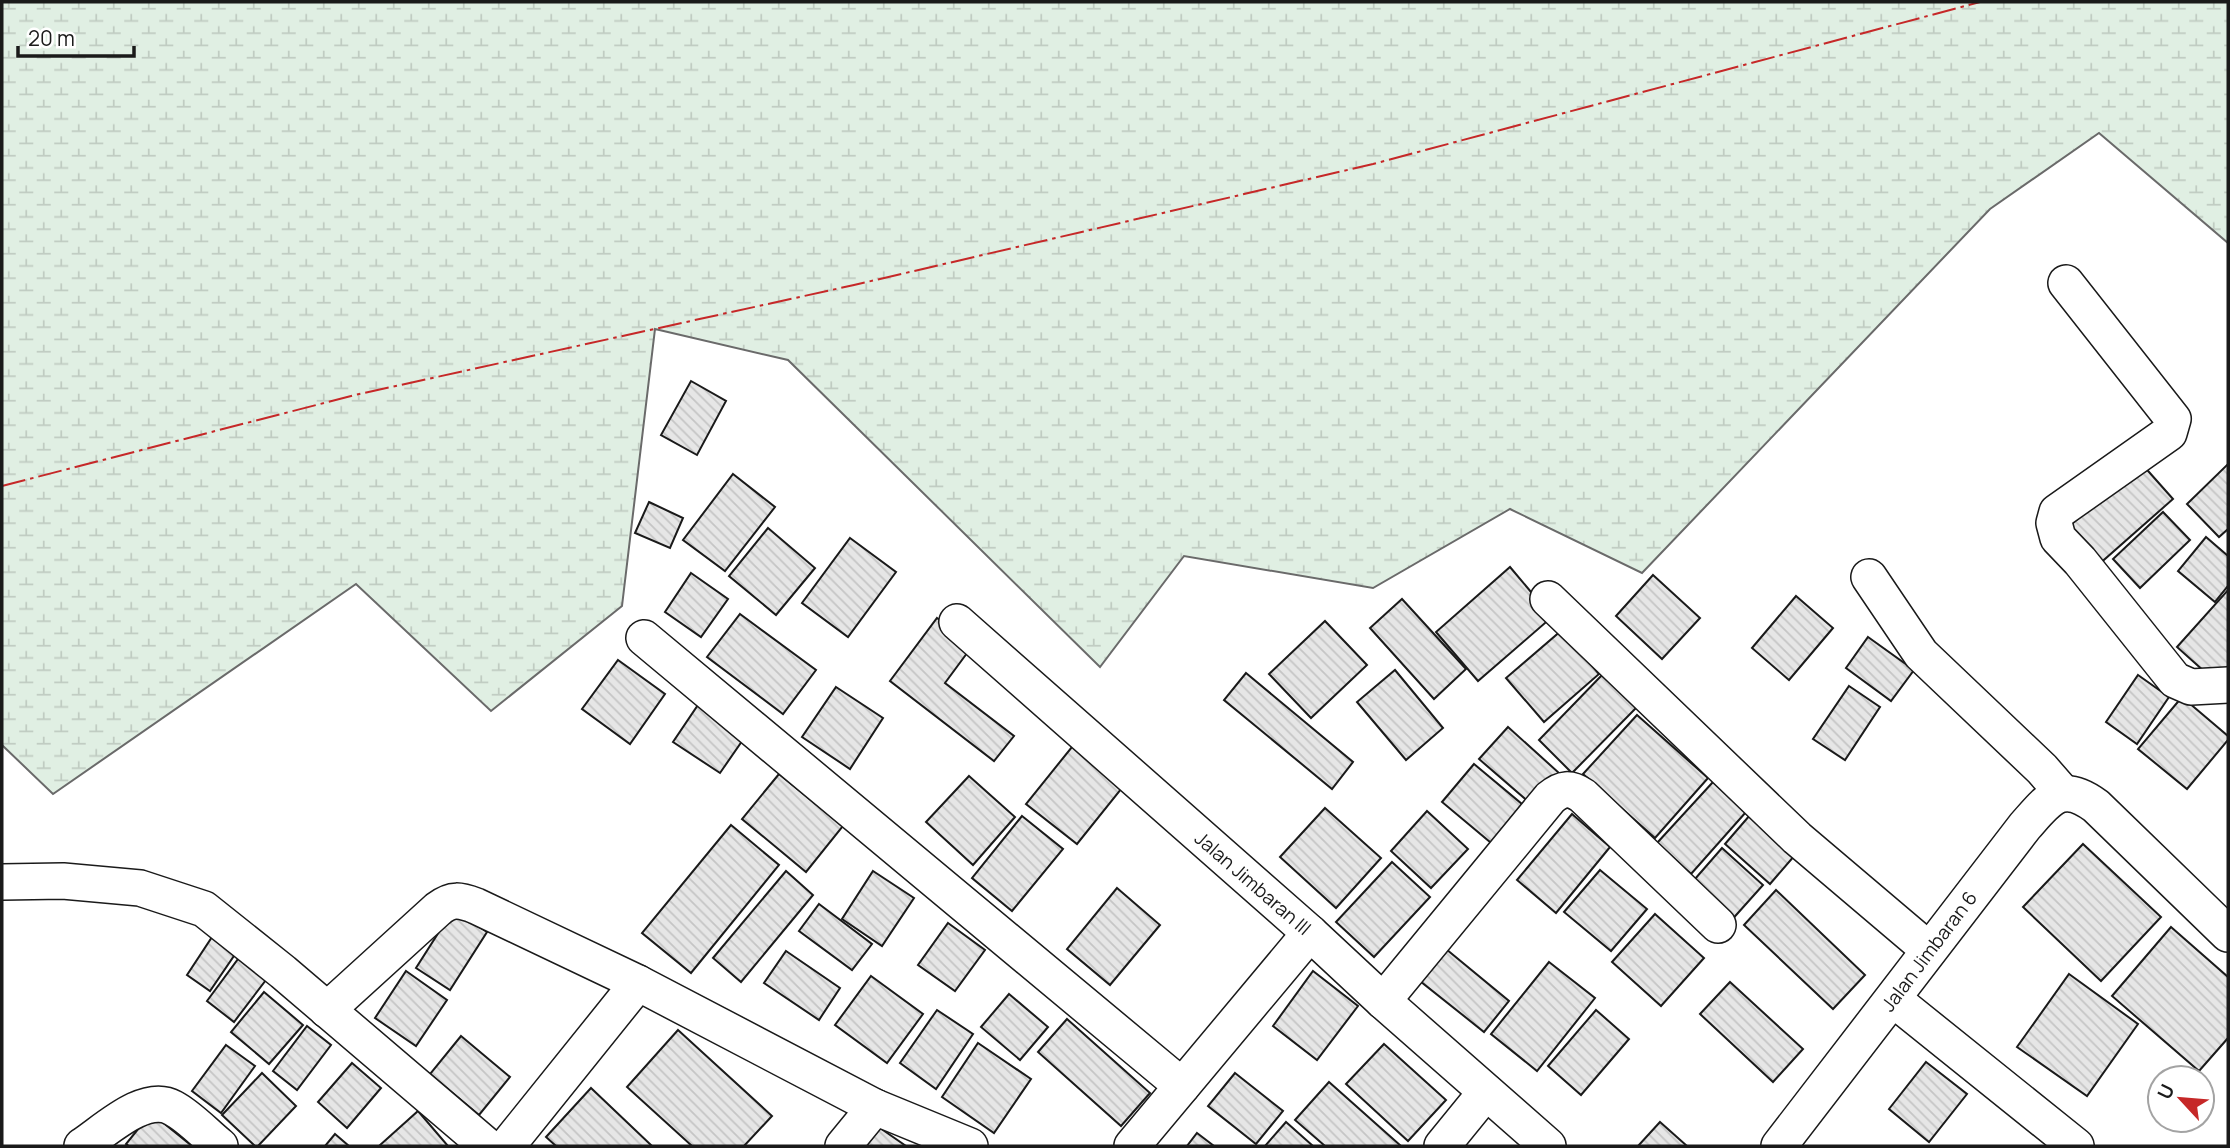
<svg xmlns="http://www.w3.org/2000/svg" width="2230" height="1148" font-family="Manrope,sans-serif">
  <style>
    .wetland { fill: url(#wetland-marsh); stroke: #6a6a6a; stroke-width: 2 }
    .building { fill: url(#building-back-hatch); stroke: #1a1a1a; stroke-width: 2 }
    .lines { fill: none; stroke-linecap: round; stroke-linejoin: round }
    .street-casing { stroke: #1a1a1a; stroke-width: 38 }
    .street { stroke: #fff; stroke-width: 35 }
    .power { stroke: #c62828; stroke-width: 2; stroke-dasharray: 24 5 3.5 5; stroke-linecap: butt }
    .labels { text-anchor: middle; stroke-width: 5; stroke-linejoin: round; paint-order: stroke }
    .street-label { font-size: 19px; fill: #1a1a1a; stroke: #fff }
  </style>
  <defs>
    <pattern id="wetland-marsh" width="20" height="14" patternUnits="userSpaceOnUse" patternTransform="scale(1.75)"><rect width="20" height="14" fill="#e0efe3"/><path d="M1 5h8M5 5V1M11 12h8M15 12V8" fill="none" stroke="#c0ccc2"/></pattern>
    <pattern id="building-back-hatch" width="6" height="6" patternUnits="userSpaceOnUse" patternTransform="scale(1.75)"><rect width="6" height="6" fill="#e6e6e6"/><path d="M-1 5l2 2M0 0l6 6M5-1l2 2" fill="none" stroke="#c5c5c5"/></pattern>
  </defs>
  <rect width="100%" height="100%" fill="#fff"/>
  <polygon class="wetland" points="2,2 2228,2 2228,243 2099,133 1990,209 1642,573 1510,509 1373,588 1184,556 1100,667 788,360 655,329 622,606 491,711 356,584 53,794 2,745"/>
  <g class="building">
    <polygon points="691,381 726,401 697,455 661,435"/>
    <polygon points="2141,463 2173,499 2097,566 2065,530"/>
    <polygon points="2228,464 2228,529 2219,537 2187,504"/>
    <polygon points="733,474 775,507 725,571 683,540"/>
    <polygon points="649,502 683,518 670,548 635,533"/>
    <polygon points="2163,512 2190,540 2140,588 2113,559"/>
    <polygon points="768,528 815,568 776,615 729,576"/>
    <polygon points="2206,537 2228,556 2228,586 2215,602 2178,571"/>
    <polygon points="850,538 896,572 848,637 802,603"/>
    <polygon points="1510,567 1552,617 1478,681 1436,632"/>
    <polygon points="691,573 728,599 701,637 665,612"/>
    <polygon points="1653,575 1700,618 1662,659 1616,616"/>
    <polygon points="2228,590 2228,666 2215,681 2177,647"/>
    <polygon points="1796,596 1833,628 1789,680 1752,648"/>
    <polygon points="1402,599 1466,669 1434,699 1370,628"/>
    <polygon points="740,614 816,670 783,714 707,657"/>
    <polygon points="937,618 973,645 945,683 1014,736 994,761 890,681"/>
    <polygon points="1325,621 1367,665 1311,718 1269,674"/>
    <polygon points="1562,630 1599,674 1544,722 1506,678"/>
    <polygon points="1868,637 1914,670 1891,701 1846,668"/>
    <polygon points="618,660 665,694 630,744 582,709"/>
    <polygon points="1395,670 1443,728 1406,760 1357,702"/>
    <polygon points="1246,673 1353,762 1332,789 1224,700"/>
    <polygon points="1603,674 1636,708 1572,773 1539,740"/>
    <polygon points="2138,675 2169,697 2137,744 2106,722"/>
    <polygon points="1849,686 1880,707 1845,760 1813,739"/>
    <polygon points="836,687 883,718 850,769 802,737"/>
    <polygon points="2182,697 2228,736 2228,740 2187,789 2138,749"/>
    <polygon points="702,699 749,731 720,773 673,742"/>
    <polygon points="1637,715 1708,778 1655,838 1583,774"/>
    <polygon points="1508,727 1559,773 1531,804 1479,759"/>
    <polygon points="1076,742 1126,783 1077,844 1026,804"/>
    <polygon points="1474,764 1528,809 1496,847 1442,802"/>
    <polygon points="779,774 843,826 806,872 742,819"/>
    <polygon points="969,776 1015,817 973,865 926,822"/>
    <polygon points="1713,782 1746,812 1691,874 1657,843"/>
    <polygon points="1325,808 1381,858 1336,908 1280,857"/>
    <polygon points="1427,811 1468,849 1431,888 1391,851"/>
    <polygon points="1572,814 1610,847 1556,913 1517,880"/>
    <polygon points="1750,815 1795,855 1770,884 1725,844"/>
    <polygon points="1022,816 1063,849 1012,911 972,878"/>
    <polygon points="731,825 779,865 691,973 642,933"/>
    <polygon points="2083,844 2161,917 2101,981 2023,907"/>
    <polygon points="1722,848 1763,885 1729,923 1688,887"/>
    <polygon points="1392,862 1430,897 1374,957 1336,922"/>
    <polygon points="1600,870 1647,909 1611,951 1564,912"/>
    <polygon points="786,871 813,895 741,982 713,958"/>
    <polygon points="873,871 914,898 882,946 842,919"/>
    <polygon points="1117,888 1160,925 1110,985 1067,949"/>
    <polygon points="1776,890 1865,975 1833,1009 1744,925"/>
    <polygon points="819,904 872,944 852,970 799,931"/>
    <polygon points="453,910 487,932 450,990 416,968"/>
    <polygon points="1655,914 1704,958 1661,1006 1612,962"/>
    <polygon points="948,923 985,950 955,991 918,965"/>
    <polygon points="2171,927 2228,977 2228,1038 2199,1071 2112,996"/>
    <polygon points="216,931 240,947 210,991 187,975"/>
    <polygon points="1446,949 1509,1001 1484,1032 1420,981"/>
    <polygon points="786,951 840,988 819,1020 764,983"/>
    <polygon points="241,955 269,976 234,1022 207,1001"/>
    <polygon points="1549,962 1595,998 1537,1071 1491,1034"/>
    <polygon points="406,971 447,1000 416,1046 375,1018"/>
    <polygon points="1313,971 1358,1006 1317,1060 1273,1026"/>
    <polygon points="2069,974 2138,1024 2087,1096 2017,1047"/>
    <polygon points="871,976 923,1014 887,1063 835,1025"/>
    <polygon points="1730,982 1803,1049 1773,1082 1700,1014"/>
    <polygon points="264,992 303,1025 269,1064 231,1032"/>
    <polygon points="1009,994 1048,1027 1020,1060 981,1027"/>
    <polygon points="937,1010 973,1034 936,1089 900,1063"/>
    <polygon points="1596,1010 1629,1039 1581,1095 1548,1066"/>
    <polygon points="1067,1019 1150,1093 1121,1126 1038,1052"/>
    <polygon points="307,1026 331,1045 297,1090 273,1071"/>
    <polygon points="678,1030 772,1116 744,1146 692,1146 627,1087"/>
    <polygon points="461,1036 510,1077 479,1115 430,1074"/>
    <polygon points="978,1043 1031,1079 994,1133 942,1097"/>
    <polygon points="1384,1044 1446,1100 1408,1141 1346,1084"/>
    <polygon points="226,1045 255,1066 221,1113 192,1091"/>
    <polygon points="1926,1062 1967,1094 1929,1142 1889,1109"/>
    <polygon points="352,1063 381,1088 347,1128 318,1102"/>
    <polygon points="262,1073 296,1106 258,1146 255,1146 222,1115"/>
    <polygon points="1235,1073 1283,1111 1256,1144 1208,1106"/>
    <polygon points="1329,1082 1401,1146 1325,1146 1295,1120"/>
    <polygon points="591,1088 652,1146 556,1146 546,1137"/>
    <polygon points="418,1111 448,1146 379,1146"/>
    <polygon points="151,1113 192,1146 129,1146 126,1144"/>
    <polygon points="1286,1122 1313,1146 1265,1146"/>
    <polygon points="1660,1122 1687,1146 1638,1146"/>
    <polygon points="880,1128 906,1146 866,1146"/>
    <polygon points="1197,1133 1214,1146 1187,1146"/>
    <polygon points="335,1134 349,1146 325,1146"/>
  </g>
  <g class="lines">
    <defs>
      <g id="street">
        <polyline points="2066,283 2173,419 2169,433 2057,512 2054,523 2058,538 2080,561 2175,680 2191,687 2228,685"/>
        <polyline points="1869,577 1921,654 2042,769 2062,792"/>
        <polyline points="1548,599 1797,838 1929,950"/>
        <polyline points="957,622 1310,933 1383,1001 1548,1146"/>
        <polyline points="644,638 1182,1086"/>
        <polyline points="2,882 63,881 140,888 204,909 283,972 487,1146"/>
        <polyline points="1893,999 2076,1146"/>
        <path d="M 1383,1001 L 1550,798 C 1562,788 1570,787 1583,796 L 1718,925"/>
        <path d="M 327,1010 L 438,909 C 452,898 460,900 476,906 L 638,983 L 875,1107 L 970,1146"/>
        <path d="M 82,1146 C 105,1131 145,1092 173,1108 C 190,1117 205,1134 220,1146"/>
        <polyline points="507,1146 638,983"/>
        <polyline points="843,1146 875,1107"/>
        <polyline points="1132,1146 1310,933"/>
        <polyline points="1442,1146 1486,1092"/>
        <path d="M 1779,1146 L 2025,826 C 2049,799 2061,780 2096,806 L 2228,934"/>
      </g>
    </defs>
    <use href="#street" class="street-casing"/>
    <use href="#street" class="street"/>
    <polyline class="power" points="2,486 355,395 854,285 1373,164 1980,2"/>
  </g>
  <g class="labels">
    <g class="street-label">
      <text transform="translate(1253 883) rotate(41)" y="7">Jalan Jimbaran III</text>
      <text transform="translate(1929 951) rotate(-53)" y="7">Jalan Jimbaran 6</text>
    </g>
  </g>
  <rect width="2230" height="1148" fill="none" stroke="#1a1a1a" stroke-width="7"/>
  <g transform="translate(2181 1099) rotate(296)"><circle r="33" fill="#ffffff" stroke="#a3a3a3" stroke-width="2"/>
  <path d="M0-5L12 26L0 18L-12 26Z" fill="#c62828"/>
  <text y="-10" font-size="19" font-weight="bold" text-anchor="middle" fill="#1a1a1a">U</text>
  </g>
  <path d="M18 46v10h116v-10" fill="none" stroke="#1a1a1a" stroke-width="3.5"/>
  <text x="28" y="46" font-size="21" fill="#1a1a1a" stroke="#ffffff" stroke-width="5" paint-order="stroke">20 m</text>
</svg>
